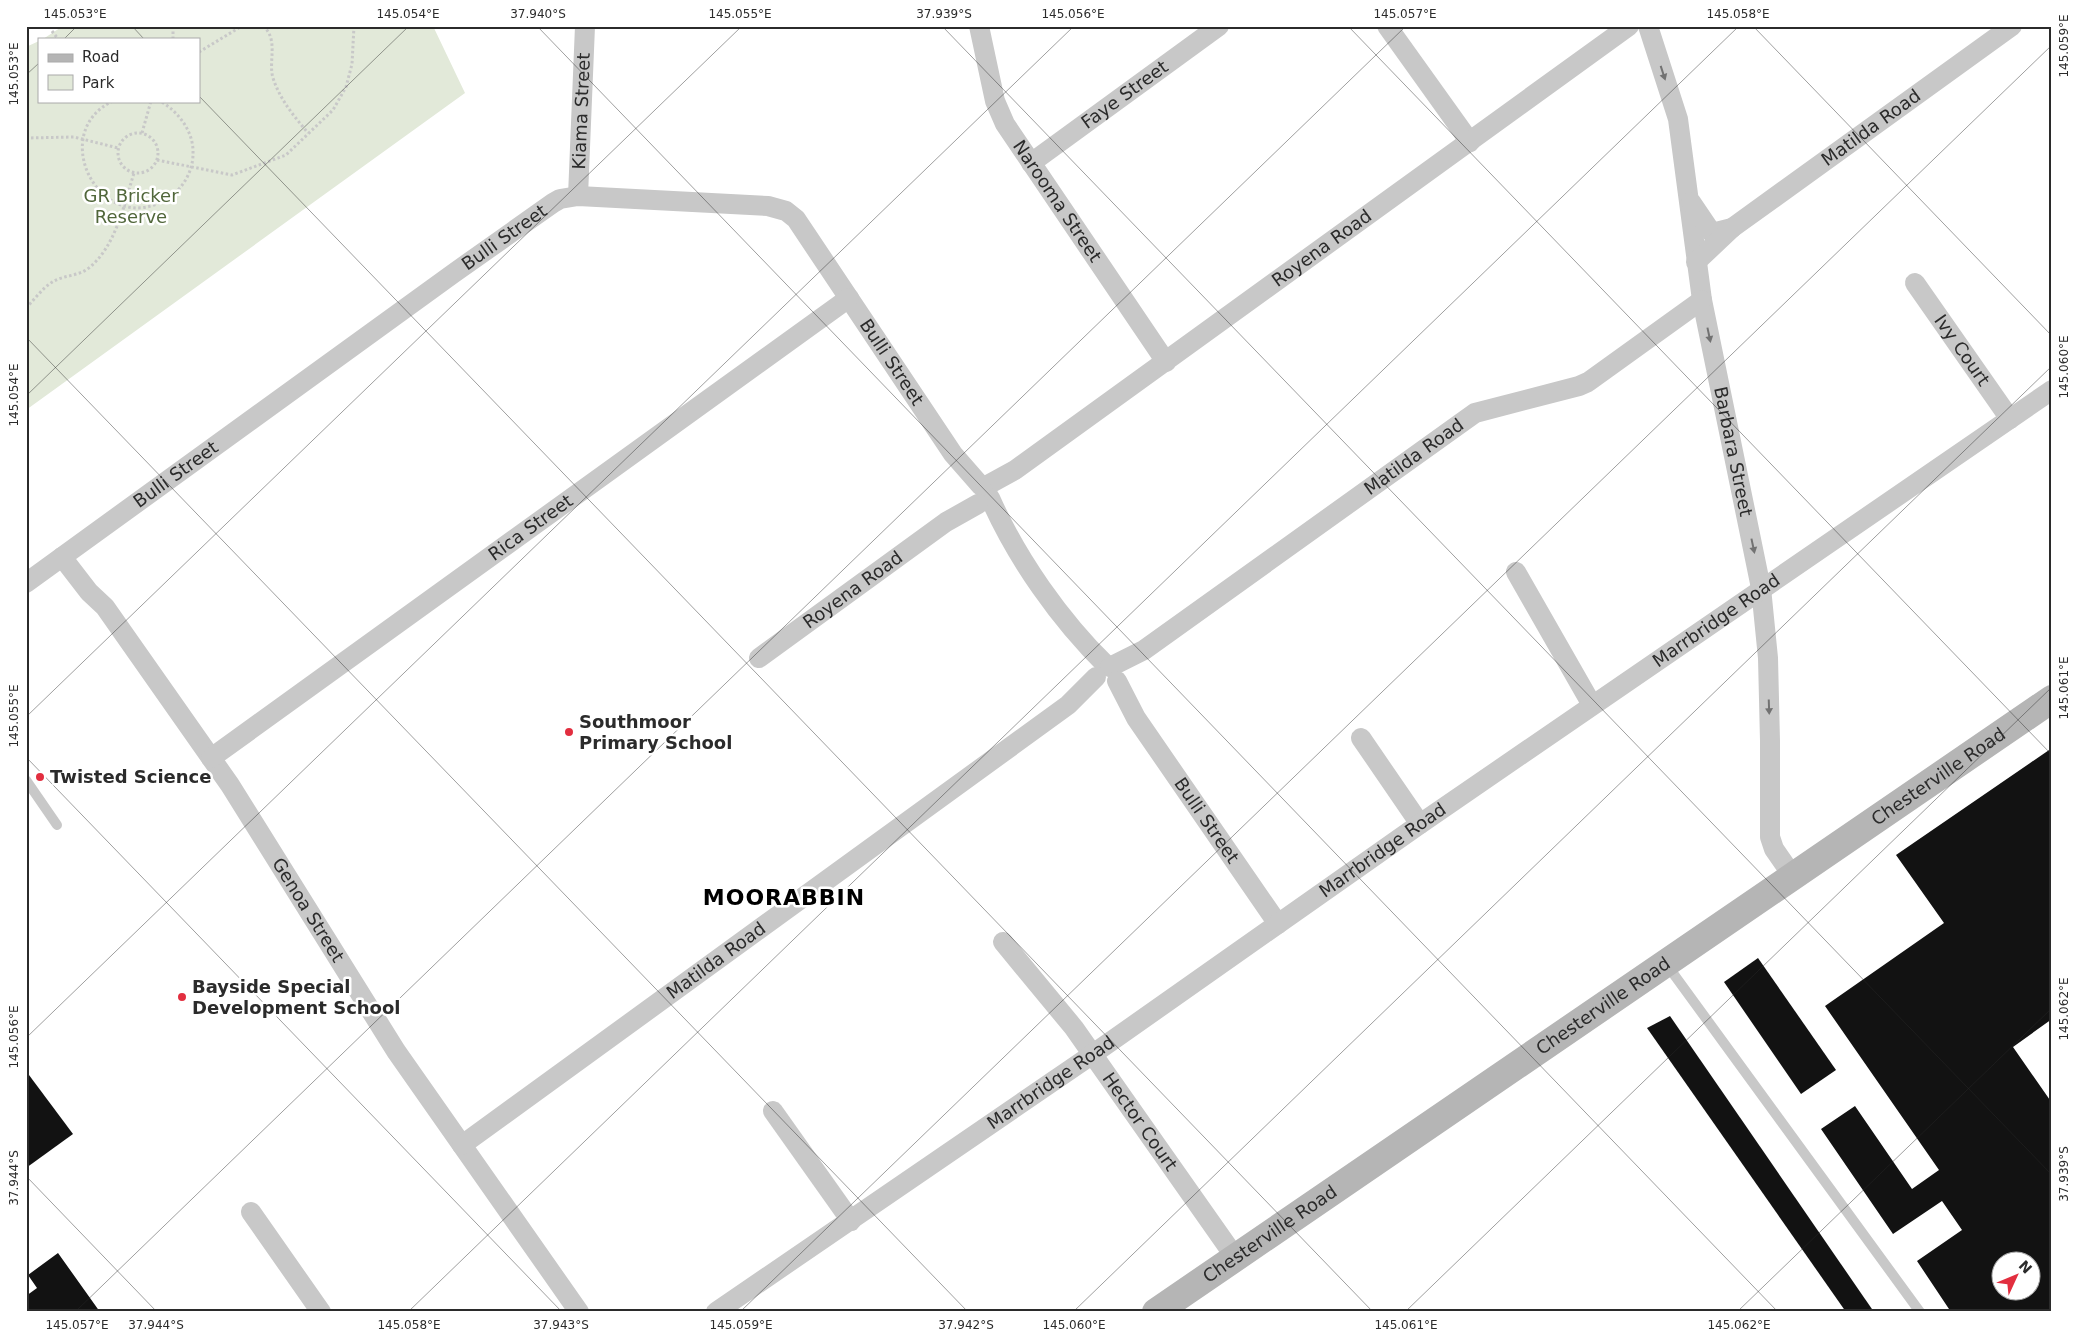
<svg xmlns="http://www.w3.org/2000/svg" width="2078" height="1338" font-family="'DejaVu Sans',sans-serif">
  <style>
    .green { fill: #e2e9d9 }
    .building { fill: #121212; fill-rule: evenodd }
    .lines { fill: none; stroke-linecap: round; stroke-linejoin: round }
    .path { stroke: #c8c8c8; stroke-width: 3; stroke-dasharray: 2.5 2.5; stroke-linecap: butt }
    .service { stroke: #c8c8c8; stroke-width: 10 }
    .minor { stroke: #c8c8c8; stroke-width: 20 }
    .secondary { stroke: #b5b5b5; stroke-width: 28 }
    .oneway { fill: #727272 }
    .ticks { fill: none; stroke: #2b2b2b; stroke-width: 1; stroke-opacity: 0.45 }
    .poi-dot { fill: #e22e3f; stroke: #fff; stroke-width: 2 }
    .labels { text-anchor: middle; stroke-width: 5; stroke-linejoin: round; paint-order: stroke }
    .street-label { font-size: 18px; fill: #2b2b2b; stroke: #fff }
    .park-label { font-size: 18px; fill: #50663a; stroke: #fff }
    .poi-label { font-size: 18px; font-weight: bold; fill: #2b2b2b; stroke: #fff; text-anchor: start }
    .district-label { font-size: 22px; font-weight: bold; letter-spacing: 1px; fill: #000; stroke: #fff }
    .neatline { fill: none; stroke: #2b2b2b; stroke-width: 2 }
    .ticks-label { font-size: 12px; text-anchor: middle; fill: #2b2b2b }
  </style>
  <rect width="100%" height="100%" fill="#fff"/>
  <polygon class="green" points="63,26 433,26 465,93 26,410 26,47 39,41 39,101 199,101 199,39 43,39"/>
  <g class="building">
    <path d="M 2052,748 L 2052,1019 L 2013,1047 L 2052,1103 L 2052,1312 L 1951,1312 L 1917,1261 L 1962,1230 L 1942,1201 L 1893,1234 L 1821,1129 L 1855,1106 L 1912,1189 L 1939,1170 L 1825,1006 L 1944,923 L 1896,855 ZM 2000,1260 L 2030,1260 L 2030,1290 L 2000,1290 Z"/>
    <polygon points="1758,958 1836,1070 1801,1094 1724,982"/>
    <polygon points="1670,1016 1874,1312 1846,1312 1647,1028"/>
    <polygon points="26,1071 73,1134 26,1168"/>
    <polygon points="58,1253 100,1312 26,1312 26,1296 37,1288 28,1275"/>
  </g>
  <g class="lines">
    <g class="path">
      <path d="M 263,26 C 279,39 268,62 273,78 C 280,100 294,116 308,133"/>
      <polyline points="52,31 58,39"/>
      <polyline points="173,39 173,26"/>
      <polyline points="199,52 242,26"/>
      <path d="M 113,101 C 45,133 102,241 168,198 C 183,189 193,171 193,154 C 194,132 179,112 160,101"/>
      <circle cx="138" cy="153" r="20"/>
      <polyline points="142,133 151,101"/>
      <polyline points="26,138 74,137 118,148"/>
      <polyline points="157,160 232,175 286,155 333,110 346,87 352,64 354,26"/>
      <path d="M 26,308 C 35,299 43,287 54,281 C 65,275 80,276 90,267 C 116,245 124,205 134,173"/>
    </g>
    <g class="service">
      <polyline points="26,780 57,825"/>
      <polyline points="1667,965 1920,1312"/>
    </g>
    <g class="minor">
      <path id="s1" d="M 979,26 L 995,101 L 1005,124 L 1166,362"/>
      <polyline points="1387,26 1470,142"/>
      <path id="s2" d="M 1648,26 L 1678,119 L 1702,300 L 1761,588 L 1768,658 L 1770,741 L 1770,837 L 1774,849 L 1792,875"/>
      <path id="s3" d="M 1031,163 L 1219,26"/>
      <path id="s4" d="M 578,196 L 585,26"/>
      <polyline points="1691,202 1712,233 1732,228"/>
      <path id="s5" d="M 1696,262 L 1732,228 L 2012,26"/>
      <path id="s6" d="M 1915,283 L 2010,419"/>
      <path id="s7" d="M 984,487 L 1015,470 L 1629,26"/>
      <path d="M 990,498 C 1017,559 1060,620 1107,666"/>
      <path id="s8" d="M 62,557 L 89,592 L 105,607 L 230,785 L 396,1051 L 579,1312"/>
      <polyline points="1516,572 1592,705"/>
      <path id="s9" d="M 26,583 L 454,273 L 553,203 L 560,199 L 578,196 L 768,206 L 786,211 L 796,219 L 953,454 L 981,486"/>
      <path id="s10" d="M 759,658 L 946,522 L 978,504"/>
      <path id="s11" d="M 1110,667 L 1144,650 L 1475,413 L 1579,386 L 1588,382 L 1702,300"/>
      <path id="s12" d="M 1117,681 L 1136,718 L 1278,924"/>
      <polyline points="1361,738 1420,824"/>
      <path id="s13" d="M 211,758 L 849,298"/>
      <path id="s14" d="M 1003,942 L 1074,1028 L 1235,1257"/>
      <polyline points="773,1111 851,1221"/>
      <path id="s15" d="M 462,1145 L 1068,705 L 1096,677"/>
      <polyline points="251,1212 321,1312"/>
      <path id="s16" d="M 716,1312 L 1093,1054 L 1420,824 L 2052,390"/>
    </g>
    <path class="secondary" id="s17" d="M 1156,1312 L 2052,699"/>
  </g>
  <defs><path id="oneway-solid" d="M-6-.8H1V-3.2L6.5 0L1 3.2V.8H-6Z" transform="scale(1.25)"/></defs>
  <g class="oneway">
    <use href="#oneway-solid" transform="translate(1663 73) rotate(72)"/>
    <use href="#oneway-solid" transform="translate(1709 335) rotate(78)"/>
    <use href="#oneway-solid" transform="translate(1753 546) rotate(78)"/>
    <use href="#oneway-solid" transform="translate(1769 707) rotate(88)"/>
  </g>
  <path class="ticks" d="M 132,26 L 144,39M 537,26 L 1778,1312M 942,26 L 2052,1175M 1348,26 L 2052,755M 1753,26 L 2052,336M 64,39 L 77,26M 26,75 L 39,63M 199,96 L 1373,1312M 26,337 L 968,1312M 26,396 L 409,26M 26,717 L 742,26M 26,757 L 562,1312M 26,1038 L 1074,26M 26,1176 L 157,1312M 75,1312 L 1406,26M 408,1312 L 1739,26M 740,1312 L 2052,45M 1073,1312 L 2052,366M 1405,1312 L 2052,687M 1737,1312 L 2052,1008"/>
  <g class="poi-dot">
    <circle cx="569" cy="732" r="5"/>
    <circle cx="40" cy="777" r="5"/>
    <circle cx="182" cy="997" r="5"/>
  </g>
  <g class="labels">
    <g class="street-label">
      <text dy="6" stroke="none"><textPath href="#s3" startOffset="116">Faye Street</textPath></text>
      <text dy="6" stroke="none"><textPath href="#s4" startOffset="85">Kiama Street</textPath></text>
      <text dy="6" stroke="none"><textPath href="#s5" startOffset="221">Matilda Road</textPath></text>
      <text dy="6" stroke="none"><textPath href="#s1" startOffset="195">Narooma Street</textPath></text>
      <text dy="6" stroke="none"><textPath href="#s9" startOffset="590">Bulli Street</textPath></text>
      <text dy="6" stroke="none"><textPath href="#s7" startOffset="414">Royena Road</textPath></text>
      <text dy="6" stroke="none"><textPath href="#s6" startOffset="82">Ivy Court</textPath></text>
      <text dy="6" stroke="none"><textPath href="#s9" startOffset="1070">Bulli Street</textPath></text>
      <text dy="6" stroke="none"><textPath href="#s2" startOffset="435">Barbara Street</textPath></text>
      <text dy="6" stroke="none"><textPath href="#s11" startOffset="370">Matilda Road</textPath></text>
      <text dy="6" stroke="none"><textPath href="#s9" startOffset="185">Bulli Street</textPath></text>
      <text dy="6" stroke="none"><textPath href="#s13" startOffset="394">Rica Street</textPath></text>
      <text dy="6" stroke="none"><textPath href="#s10" startOffset="116">Royena Road</textPath></text>
      <text dy="6" stroke="none"><textPath href="#s16" startOffset="1216">Marrbridge Road</textPath></text>
      <text dy="6" stroke="none"><textPath href="#s17" startOffset="948">Chesterville Road</textPath></text>
      <text dy="6" stroke="none"><textPath href="#s12" startOffset="166">Bulli Street</textPath></text>
      <text dy="6" stroke="none"><textPath href="#s16" startOffset="811">Marrbridge Road</textPath></text>
      <text dy="6" stroke="none"><textPath href="#s8" startOffset="431">Genoa Street</textPath></text>
      <text dy="6" stroke="none"><textPath href="#s15" startOffset="314">Matilda Road</textPath></text>
      <text dy="6" stroke="none"><textPath href="#s17" startOffset="542">Chesterville Road</textPath></text>
      <text dy="6" stroke="none"><textPath href="#s16" startOffset="406">Marrbridge Road</textPath></text>
      <text dy="6" stroke="none"><textPath href="#s14" startOffset="226">Hector Court</textPath></text>
      <text dy="6" stroke="none"><textPath href="#s17" startOffset="138">Chesterville Road</textPath></text>
    </g>
    <g class="park-label">
      <text x="131" y="202">GR Bricker<tspan x="131" dy="21">Reserve</tspan></text>
    </g>
    <g class="poi-label">
      <text x="579" y="728">Southmoor<tspan x="579" dy="21">Primary School</tspan></text>
      <text x="50" y="783">Twisted Science</text>
      <text x="192" y="993">Bayside Special<tspan x="192" dy="21">Development School</tspan></text>
    </g>
    <g class="district-label">
      <text x="784" y="905">MOORABBIN</text>
    </g>
  </g>
  <rect width="2078" height="1338" fill="none" stroke="#ffffff" stroke-width="55"/>
  <rect x="38" y="38" width="162" height="65" fill="#ffffff" stroke="#aaaaaa"/>
  <rect x="48" y="54" width="25" height="8" fill="#b5b5b5" stroke="#aaaaaa"/>
  <text x="82" y="62" font-size="15" fill="#2b2b2b">Road</text>
  <rect x="48" y="75" width="25" height="15" fill="#e2e9d9" stroke="#aaaaaa"/>
  <text x="82" y="88" font-size="15" fill="#2b2b2b">Park</text>
  <g transform="translate(2016 1276) rotate(46)"><circle r="24" fill="#ffffff" stroke="#aaaaaa"/>
  <path d="M0-4L9 19L0 12L-9 19Z" fill="#e22e3f"/>
  <text y="-8" font-size="14" font-weight="bold" text-anchor="middle" fill="#2b2b2b">N</text>
  </g>
  <rect x="28" y="28" width="2022" height="1282" class="neatline"/>
  <g class="ticks-label">
    <text x="75" y="18">145.053°E</text>
    <text x="408" y="18">145.054°E</text>
    <text x="538" y="18">37.940°S</text>
    <text x="740" y="18">145.055°E</text>
    <text x="944" y="18">37.939°S</text>
    <text x="1073" y="18">145.056°E</text>
    <text x="1405" y="18">145.057°E</text>
    <text x="1738" y="18">145.058°E</text>
    <text transform="translate(2064 46) rotate(-90)" y="4">145.059°E</text>
    <text transform="translate(14 74) rotate(-90)" y="4">145.053°E</text>
    <text transform="translate(2064 367) rotate(-90)" y="4">145.060°E</text>
    <text transform="translate(14 395) rotate(-90)" y="4">145.054°E</text>
    <text transform="translate(2064 688) rotate(-90)" y="4">145.061°E</text>
    <text transform="translate(14 716) rotate(-90)" y="4">145.055°E</text>
    <text transform="translate(2064 1009) rotate(-90)" y="4">145.062°E</text>
    <text transform="translate(14 1037) rotate(-90)" y="4">145.056°E</text>
    <text transform="translate(2064 1174) rotate(-90)" y="4">37.939°S</text>
    <text transform="translate(14 1178) rotate(-90)" y="4">37.944°S</text>
    <text x="77" y="1329">145.057°E</text>
    <text x="156" y="1329">37.944°S</text>
    <text x="409" y="1329">145.058°E</text>
    <text x="561" y="1329">37.943°S</text>
    <text x="741" y="1329">145.059°E</text>
    <text x="966" y="1329">37.942°S</text>
    <text x="1074" y="1329">145.060°E</text>
    <text x="1406" y="1329">145.061°E</text>
    <text x="1739" y="1329">145.062°E</text>
  </g>
</svg>
